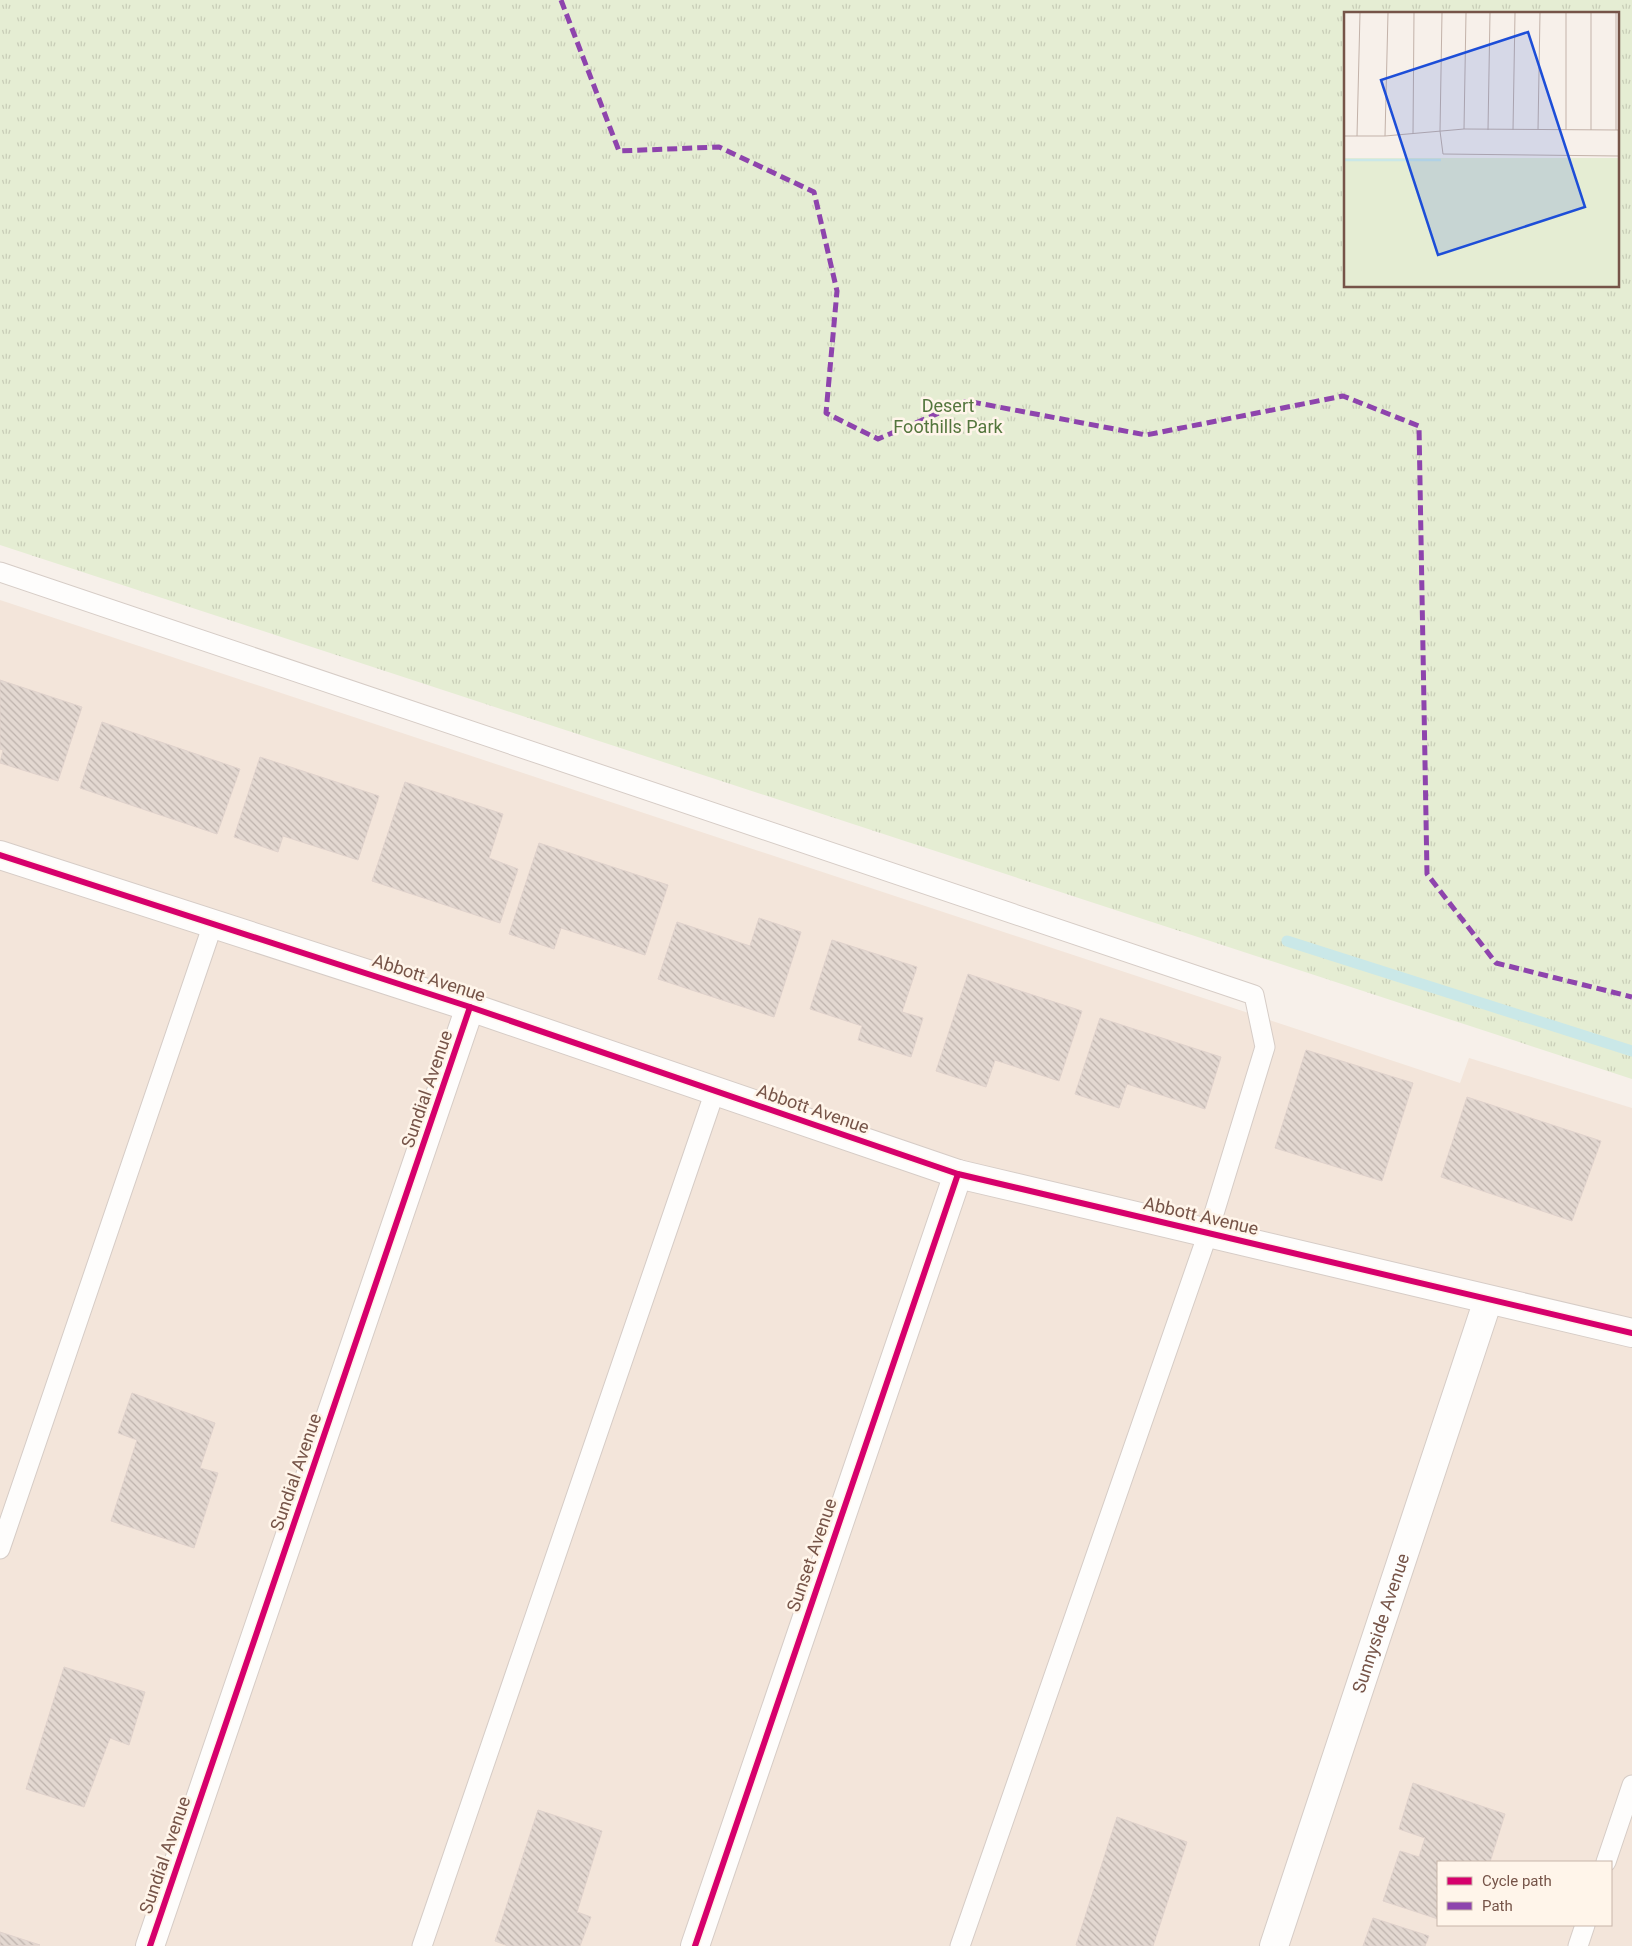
<svg xmlns="http://www.w3.org/2000/svg" width="1632" height="1946" font-family="Roboto,sans-serif">
  <style>
    .residential { fill: #f3e5da; fill-rule: evenodd }
    .park { fill: url(#park-tufts); fill-rule: evenodd }
    .lines { fill: none; stroke-linecap: round; stroke-linejoin: round }
    .stream { stroke: #cae8e8; stroke-width: 11 }
    .building { fill: url(#building-back-hatch); stroke: #e0d2cc }
    .lane-casing { stroke: #d6ccc6; stroke-width: 21 }
    .street-casing { stroke: #d6ccc6; stroke-width: 30 }
    .lane { stroke: #fefdfc; stroke-width: 19 }
    .street { stroke: #fefdfc; stroke-width: 28 }
    .quiet { stroke: #8e44ad; stroke-width: 5; stroke-dasharray: 10 5; stroke-linecap: butt }
    .cycleway-casing { stroke: #fff5ea; stroke-width: 9 }
    .cycleway { stroke: #d6006c; stroke-width: 6 }
    .labels { text-anchor: middle; stroke-width: 5; stroke-linejoin: round; paint-order: stroke }
    .park-label { font-size: 18px; fill: #54763d; stroke: #fff5ea }
    .street-label { font-size: 18px; fill: #765448; stroke: #fff5ea }
    .inset-river { fill: none; stroke: #cae8e8; stroke-width: 2.5 }
    .inset-road { fill: none; stroke: #c3b2a9; stroke-width: 1 }
    .view { fill: #1d4ed8; fill-opacity: 0.15; stroke: #1d4ed8; stroke-width: 2.5 }
    .inset-edge { fill: none; stroke: #765448; stroke-width: 2.5 }
  </style>
  <defs>
    <pattern id="park-tufts" width="24" height="20" patternUnits="userSpaceOnUse" patternTransform="scale(1.25)"><rect width="24" height="20" fill="#e5edd3"/><path d="M3 7l-1-3M5 7V3M7 7l1-3M15 17l-1-3M17 17v-4M19 17l1-3" fill="none" stroke="#c8cdb7"/></pattern>
    <pattern id="building-back-hatch" width="6" height="6" patternUnits="userSpaceOnUse" patternTransform="scale(1.25)"><rect width="6" height="6" fill="#e3d8d1"/><path d="M-1 5l2 2M0 0l6 6M5-1l2 2" fill="none" stroke="#bdb2ac"/></pattern>
  </defs>
  <rect width="100%" height="100%" fill="#f7f0ea"/>
  <path class="residential" d="M 0,600 L 1460,1083 L 1469,1058 L 1632,1108 L 1632,1946 L 0,1946 ZM 1438,1862 L 1611,1862 L 1611,1925 L 1438,1925 Z"/>
  <path class="park" d="M 0,0 L 1632,0 L 1632,1079 L 0,545 ZM 1346,14 L 1618,14 L 1618,286 L 1346,286 Z"/>
  <g class="lines">
    <polyline class="stream" points="1287,941 1632,1051"/>
  </g>
  <g class="building">
    <polygon points="0,680 82,707 58,781 0,763 3,750 0,749"/>
    <polygon points="102,722 240,769 217,834 80,788"/>
    <polygon points="260,757 379,796 358,860 283,836 278,852 234,837"/>
    <polygon points="405,782 503,814 489,858 518,869 500,923 372,881"/>
    <polygon points="539,843 668,885 645,955 561,928 554,949 509,934"/>
    <polygon points="759,918 801,932 774,1017 658,979 677,922 750,946"/>
    <polygon points="832,940 917,967 902,1012 923,1018 911,1057 858,1040 862,1026 810,1009"/>
    <polygon points="968,974 1082,1011 1059,1081 995,1060 986,1087 936,1071"/>
    <polygon points="1100,1018 1221,1057 1205,1109 1127,1084 1119,1108 1075,1094"/>
    <polygon points="1306,1050 1413,1083 1382,1181 1275,1148"/>
    <polygon points="1467,1097 1601,1141 1572,1221 1441,1177"/>
    <polygon points="132,1393 215,1423 200,1468 218,1473 194,1548 111,1521 137,1440 118,1433"/>
    <polygon points="64,1667 145,1692 129,1745 110,1738 84,1807 26,1789"/>
    <polygon points="1413,1783 1505,1814 1490,1862 1438,1862 1438,1919 1383,1901 1400,1851 1419,1857 1425,1838 1399,1829"/>
    <polygon points="538,1810 602,1831 577,1912 591,1917 580,1946 508,1946 495,1941"/>
    <polygon points="1117,1817 1187,1842 1153,1946 1080,1946 1076,1945"/>
    <polygon points="1373,1918 1429,1936 1425,1946 1363,1946"/>
    <polygon points="0,1932 40,1945 0,1946"/>
  </g>
  <g class="lines">
    <defs>
      <g id="lane">
        <polyline points="0,572 1254,995 1265,1047 1208,1233 960,1946"/>
        <polyline points="0,1549 213,924"/>
        <polyline points="1606,1862 1632,1785"/>
        <polyline points="422,1946 715,1091"/>
        <polyline points="1578,1946 1585,1925"/>
      </g>
      <g id="street">
        <polyline points="0,855 470,1007 958,1174 1632,1333"/>
        <polyline points="150,1946 470,1007"/>
        <polyline points="695,1946 958,1174"/>
        <path id="s1" d="M 1274,1946 L 1488,1300"/>
      </g>
    </defs>
    <use href="#lane" class="lane-casing"/>
    <use href="#street" class="street-casing"/>
    <use href="#lane" class="lane"/>
    <use href="#street" class="street"/>
    <polyline class="quiet" points="561,0 619,151 719,147 814,192 837,291 826,413 878,439 967,401 1146,435 1343,396 1419,426 1427,874 1496,963 1632,997"/>
    <defs>
      <g id="cycleway">
        <polyline points="0,855 470,1007 958,1174 1632,1333"/>
        <polyline points="150,1946 470,1007"/>
        <polyline points="695,1946 958,1174"/>
      </g>
    </defs>
    <use href="#cycleway" class="cycleway-casing"/>
    <use href="#cycleway" class="cycleway"/>
  </g>
  <g class="labels">
    <g class="park-label">
      <text x="948" y="412">Desert<tspan x="948" dy="21">Foothills Park</tspan></text>
    </g>
    <g class="street-label">
      <text transform="translate(429 978) rotate(18)" y="6">Abbott Avenue</text>
      <text transform="translate(427 1089) rotate(-71)" y="6">Sundial Avenue</text>
      <text transform="translate(813 1109) rotate(19)" y="6">Abbott Avenue</text>
      <text transform="translate(1201 1216) rotate(13)" y="6">Abbott Avenue</text>
      <text transform="translate(296 1472) rotate(-71)" y="6">Sundial Avenue</text>
      <text transform="translate(812 1555) rotate(-71)" y="6">Sunset Avenue</text>
      <text dy="6" stroke="none"><textPath href="#s1" startOffset="340">Sunnyside Avenue</textPath></text>
      <text transform="translate(165 1855) rotate(-71)" y="6">Sundial Avenue</text>
    </g>
  </g>
  <g transform="translate(1344 12)">
    <rect width="275" height="275" fill="#f7f0ea"/>
    <path d="M 0,146 L 275,146 L 275,274 L 0,274 Z" fill="#e5edd3"/>
    <path class="inset-river" d="M 0,148 L 97,148"/>
    <path class="inset-road" d="M 98,1 L 96,119 L 99,142 L 275,144M 222,1 L 222,118M 120,117 L 122,1M 144,118 L 146,1M 169,118 L 171,1M 194,118 L 196,1M 247,118 L 247,1M 272,118 L 272,1M 69,122 L 70,1M 0,124 L 41,124 L 120,117 L 275,118M 13,124 L 16,1M 41,124 L 44,1"/>
    <path class="view" d="M 184,20 L 241,195 L 94,243 L 37,68 Z"/>
    <rect width="275" height="275" class="inset-edge"/>
  </g>
  <rect x="1437" y="1861" width="175" height="65" fill="#fff5ea" stroke="#c8b5a9"/>
  <rect x="1447" y="1877" width="25" height="8" fill="#d6006c" stroke="#c8b5a9"/>
  <text x="1482" y="1886" font-size="15" fill="#765448">Cycle path</text>
  <rect x="1447" y="1902" width="25" height="8" fill="#8e44ad" stroke="#c8b5a9"/>
  <text x="1482" y="1911" font-size="15" fill="#765448">Path</text>
</svg>
